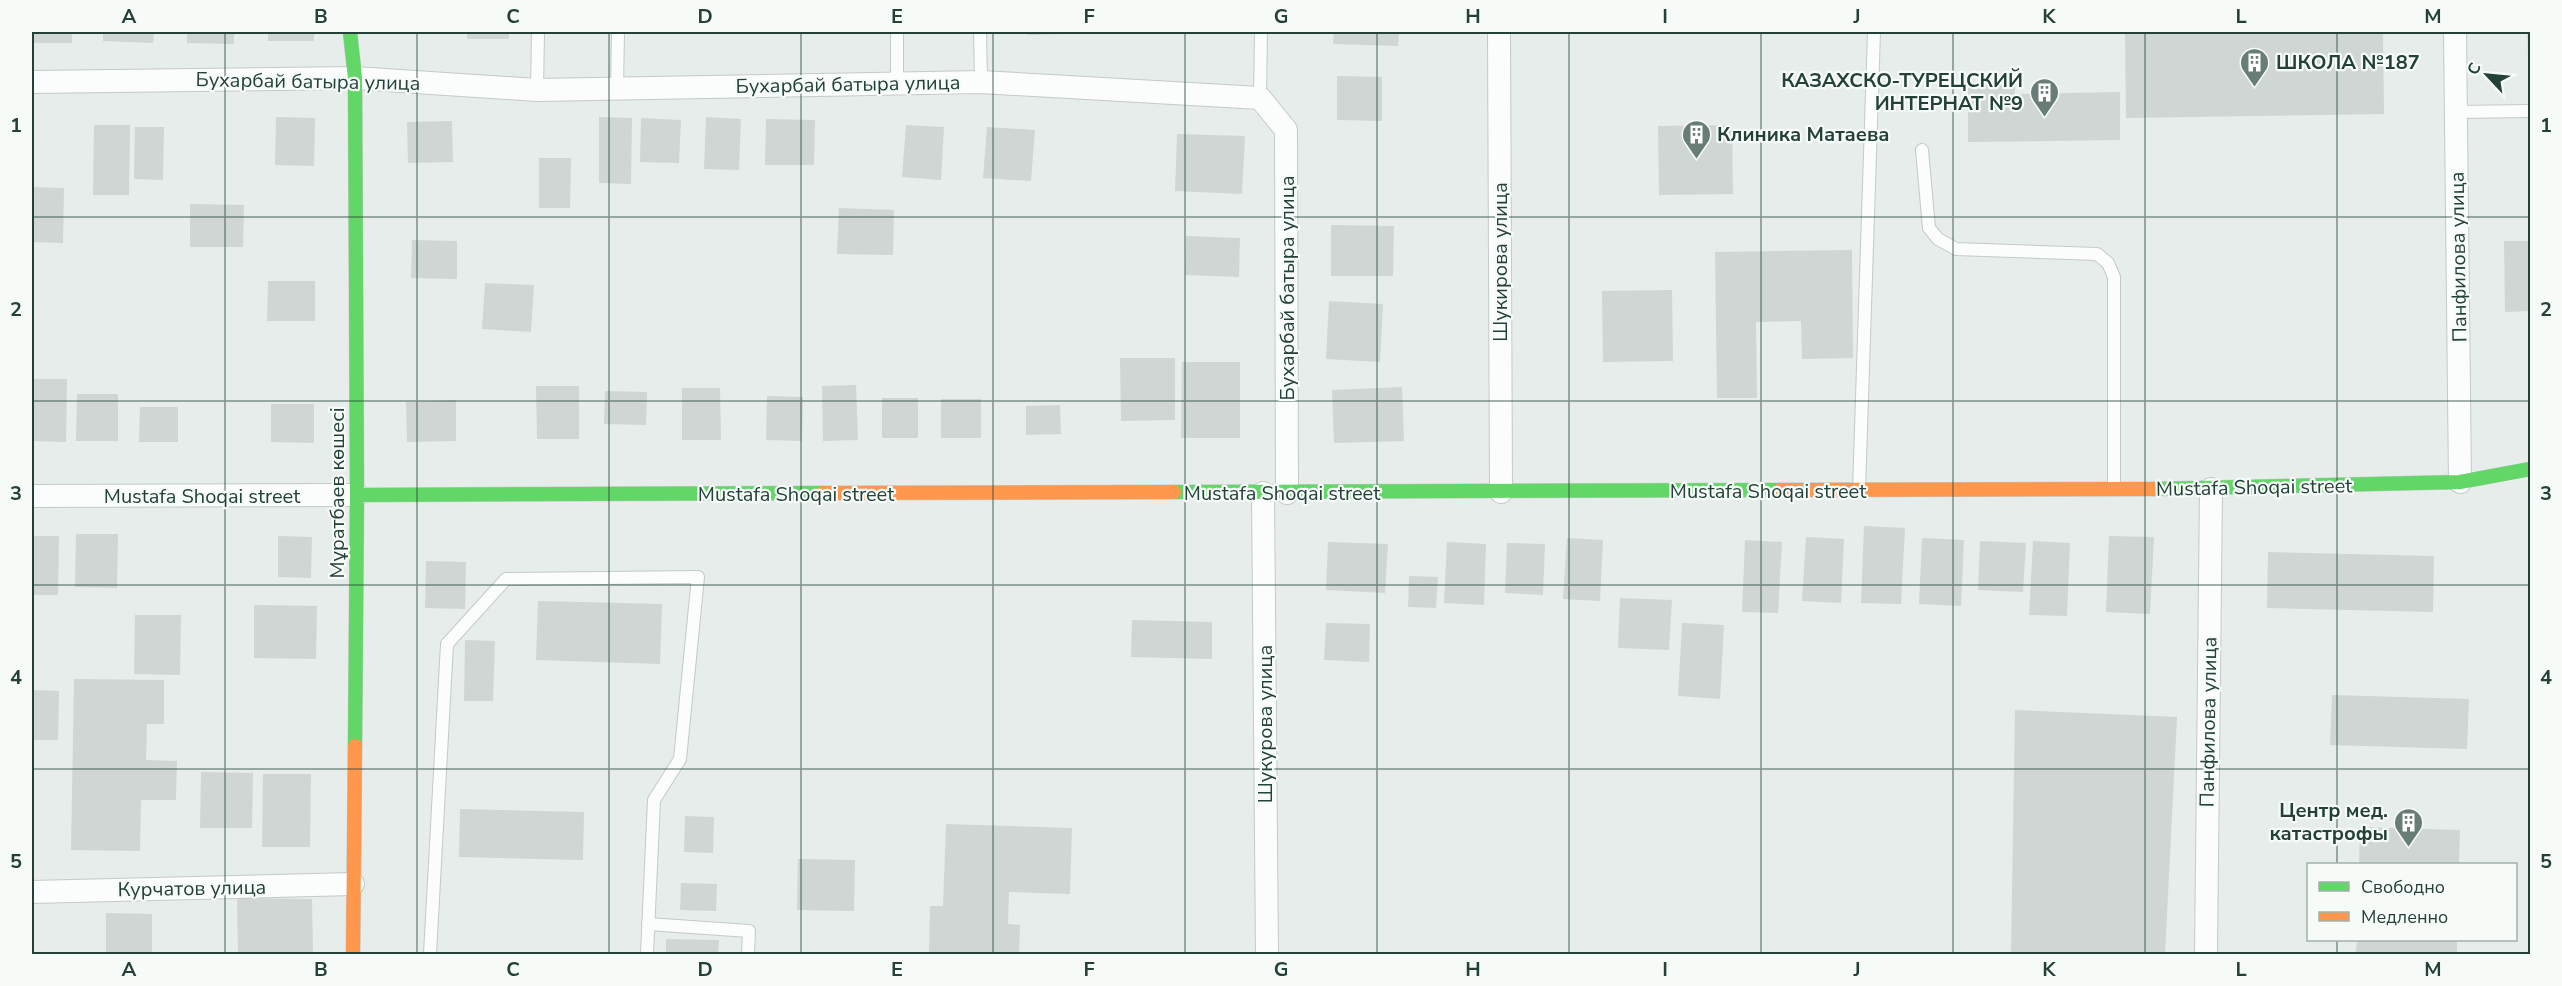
<svg xmlns="http://www.w3.org/2000/svg" width="2562" height="986" font-family="'Nunito Sans',sans-serif">
  <style>
    .building { fill: #cfd6d3 }
    .lines { fill: none; stroke-linecap: round; stroke-linejoin: round }
    .lane-casing { stroke: #c4cac7; stroke-width: 14 }
    .street-casing { stroke: #c4cac7; stroke-width: 24 }
    .fast-casing { stroke: #c3cac7; stroke-width: 15 }
    .slow-casing { stroke: #c3cac7; stroke-width: 15 }
    .lane { stroke: #fbfcfc; stroke-width: 12 }
    .street { stroke: #fbfcfc; stroke-width: 22 }
    .fast { stroke: #63d668; stroke-width: 14 }
    .slow { stroke: #ff974d; stroke-width: 14 }
    .grid { fill: none; stroke: #234138; stroke-width: 1.5; stroke-opacity: 0.55 }
    .labels { text-anchor: middle; stroke-width: 4.5; stroke-linejoin: round; paint-order: stroke }
    .poi-label { font-size: 20px; font-weight: bold; fill: #234138; stroke: #f6fbf8; text-anchor: start }
    .street-label { font-size: 20px; fill: #234138; stroke: #f6fbf8 }
    .neatline { fill: none; stroke: #234138; stroke-width: 2 }
    .grid-label { font-size: 20px; text-anchor: middle; font-weight: bold; fill: #234138 }
  </style>
  <rect width="100%" height="100%" fill="#e7edea"/>
  <g class="building">
    <rect x="32" y="32" width="40" height="11"/>
    <polygon points="103,32 154,32 153,43 103,41"/>
    <polygon points="187,32 234,32 234,44 187,43"/>
    <rect x="268" y="32" width="46" height="9"/>
    <rect x="467" y="32" width="42" height="7"/>
    <polygon points="1027,32 1066,32 1066,34 1027,35"/>
    <polygon points="1334,32 1399,32 1398,46 1333,44"/>
    <polygon points="2125,32 2383,32 2384,114 2126,118"/>
    <polygon points="2527,32 2530,32 2530,56 2528,56"/>
    <polygon points="1337,76 1382,77 1382,121 1337,120"/>
    <polygon points="2015,81 2015,94 2120,92 2120,140 1968,142 1968,82"/>
    <polygon points="276,117 315,118 314,166 275,165"/>
    <polygon points="599,117 632,118 631,184 599,183"/>
    <polygon points="706,117 741,119 739,170 704,169"/>
    <polygon points="641,118 681,120 679,163 640,162"/>
    <polygon points="766,119 815,120 814,165 765,165"/>
    <polygon points="452,121 453,162 408,163 407,122"/>
    <polygon points="94,125 130,125 129,195 93,195"/>
    <polygon points="906,125 944,127 941,180 902,177"/>
    <polygon points="1732,125 1733,194 1659,195 1658,126"/>
    <polygon points="135,127 164,127 163,180 134,179"/>
    <polygon points="987,127 1035,130 1031,181 983,178"/>
    <polygon points="1177,134 1245,136 1242,194 1175,191"/>
    <polygon points="539,158 571,158 570,208 539,208"/>
    <polygon points="32,187 64,188 63,243 32,242"/>
    <polygon points="190,204 244,205 243,247 190,247"/>
    <polygon points="839,208 894,210 893,255 837,254"/>
    <polygon points="1331,225 1394,226 1393,276 1331,276"/>
    <polygon points="1186,236 1240,238 1239,277 1185,275"/>
    <polygon points="412,240 457,241 457,279 411,278"/>
    <polygon points="2504,241 2530,241 2530,311 2505,312"/>
    <polygon points="1852,250 1853,358 1802,359 1801,321 1756,322 1757,398 1717,398 1715,252"/>
    <polygon points="268,281 315,281 315,321 267,321"/>
    <polygon points="485,283 534,285 531,332 482,329"/>
    <polygon points="1672,290 1673,361 1603,362 1602,291"/>
    <polygon points="1329,301 1383,304 1380,362 1326,359"/>
    <polygon points="1120,358 1175,358 1175,420 1121,421"/>
    <polygon points="1182,362 1240,362 1240,438 1181,438"/>
    <polygon points="32,379 67,379 66,442 32,441"/>
    <polygon points="856,385 858,440 823,441 822,386"/>
    <polygon points="536,386 579,386 579,439 537,439"/>
    <polygon points="1402,387 1404,441 1334,443 1332,390"/>
    <polygon points="682,388 720,388 721,440 682,440"/>
    <polygon points="605,391 647,392 646,425 604,424"/>
    <polygon points="77,394 118,394 118,441 76,441"/>
    <polygon points="767,396 803,397 802,441 766,440"/>
    <rect x="882" y="398" width="36" height="40"/>
    <rect x="941" y="399" width="40" height="39"/>
    <polygon points="456,400 456,441 407,442 406,402"/>
    <polygon points="271,404 314,404 314,443 271,442"/>
    <polygon points="1060,405 1061,434 1026,435 1026,406"/>
    <polygon points="140,407 178,407 178,442 139,442"/>
    <polygon points="1864,526 1905,528 1901,604 1861,603"/>
    <polygon points="76,534 118,534 117,588 75,587"/>
    <polygon points="32,536 59,536 58,595 32,595"/>
    <polygon points="278,536 312,537 311,578 278,577"/>
    <polygon points="2109,536 2154,537 2150,614 2106,612"/>
    <polygon points="1806,537 1844,539 1841,603 1802,601"/>
    <polygon points="1567,538 1603,540 1600,601 1563,599"/>
    <polygon points="1922,538 1964,540 1961,606 1919,604"/>
    <polygon points="1745,540 1782,542 1778,613 1742,612"/>
    <polygon points="1980,541 2026,543 2023,592 1978,590"/>
    <polygon points="2033,541 2070,543 2067,616 2029,615"/>
    <polygon points="1328,542 1388,544 1385,593 1326,590"/>
    <polygon points="1447,542 1486,544 1484,605 1444,603"/>
    <polygon points="1507,543 1545,544 1543,595 1505,593"/>
    <polygon points="2268,552 2434,556 2433,612 2267,608"/>
    <polygon points="426,561 466,562 465,609 425,608"/>
    <polygon points="1409,576 1438,577 1436,608 1408,607"/>
    <polygon points="1620,598 1672,600 1669,650 1618,648"/>
    <polygon points="538,601 662,604 660,664 536,660"/>
    <polygon points="254,605 317,606 316,659 254,658"/>
    <polygon points="135,615 181,615 180,675 134,674"/>
    <polygon points="1132,620 1212,622 1212,659 1131,657"/>
    <polygon points="1326,623 1370,624 1369,662 1324,660"/>
    <polygon points="1682,623 1724,625 1720,699 1678,696"/>
    <polygon points="465,640 495,641 493,701 464,701"/>
    <polygon points="74,679 164,680 164,724 147,724 146,760 177,761 176,800 141,800 140,851 71,850"/>
    <polygon points="32,690 59,691 58,740 32,740"/>
    <polygon points="2332,695 2469,699 2467,749 2330,745"/>
    <polygon points="2015,710 2177,717 2165,954 2011,954"/>
    <polygon points="201,772 253,773 252,828 200,828"/>
    <polygon points="263,774 311,774 310,847 262,847"/>
    <polygon points="460,809 584,812 583,860 459,857"/>
    <polygon points="685,816 714,817 713,853 684,852"/>
    <polygon points="946,824 1072,828 1070,894 1009,892 1008,924 1020,925 1019,954 929,954 930,906 943,906"/>
    <polygon points="2360,827 2460,830 2459,864 2359,864"/>
    <polygon points="798,859 855,860 854,911 797,910"/>
    <polygon points="681,883 717,884 716,911 680,910"/>
    <polygon points="237,898 312,899 313,954 238,954"/>
    <polygon points="106,913 152,914 152,954 106,954"/>
    <polygon points="666,939 719,940 718,954 666,954"/>
    <polygon points="2357,940 2457,940 2457,954 2356,952"/>
  </g>
  <g class="lines">
    <defs>
      <g id="lane">
        <polyline points="897,32 897,84"/>
        <polyline points="980,32 981,82"/>
        <polyline points="617,88 618,32"/>
        <polyline points="537,90 538,32"/>
        <polyline points="1260,98 1261,32"/>
        <polyline points="2456,112 2530,111"/>
        <polyline points="1922,150 1929,228 1938,239 1956,249 2097,254 2108,263 2114,277 2114,488"/>
        <polyline points="1859,490 1874,32"/>
        <polyline points="648,924 749,931 748,954"/>
        <polyline points="430,954 447,644 506,579 698,577 680,759 654,800 647,954"/>
      </g>
      <g id="street">
        <polyline points="1499,32 1501,492"/>
        <polyline points="2455,32 2460,482"/>
        <polyline points="32,82 355,78 537,90 981,82 1260,98 1286,130 1287,493"/>
        <polyline points="1263,493 1267,954"/>
        <polyline points="32,496 357,495"/>
        <polyline points="32,892 353,884"/>
        <polyline points="2206,954 2211,489"/>
      </g>
      <g id="fast">
        <polyline points="350,32 355,78 357,495 355,746"/>
        <polyline points="2153,489 2460,482 2530,469"/>
        <polyline points="1174,492 1780,490"/>
        <polyline points="357,495 822,493"/>
      </g>
      <g id="slow">
        <polyline points="1780,490 2153,489"/>
        <polyline points="822,493 1174,492"/>
        <polyline points="353,954 355,746"/>
      </g>
    </defs>
    <use href="#lane" class="lane-casing"/>
    <use href="#street" class="street-casing"/>
    <use href="#fast" class="fast-casing"/>
    <use href="#slow" class="slow-casing"/>
    <use href="#lane" class="lane"/>
    <use href="#street" class="street"/>
    <use href="#fast" class="fast"/>
    <use href="#slow" class="slow"/>
  </g>
  <path class="grid" d="M 225,32 L 225,954M 417,32 L 417,954M 609,32 L 609,954M 801,32 L 801,954M 993,32 L 993,954M 1185,32 L 1185,954M 1377,32 L 1377,954M 1569,32 L 1569,954M 1761,32 L 1761,954M 1953,32 L 1953,954M 2145,32 L 2145,954M 2337,32 L 2337,864M 32,217 L 2530,217M 32,401 L 2530,401M 32,585 L 2530,585M 32,769 L 2530,769M 2337,940 L 2337,954"/>
  <defs>
    <symbol id="building-pin" viewBox="-11 -11 22 30"><path d="M0 17L-7.5 6A9.5 9.5 0 1 1 7.5 6Z" fill="#687d76" stroke="#f6fbf8"/><path d="M-4-6H4V6H1V3H-1V6H-4ZM-2.5-4.3h1.7v1.8h-1.7ZM.8-4.3h1.7v1.8H.8ZM-2.5-1h1.7V.8h-1.7ZM.8-1h1.7V.8H.8Z" fill="#fff"/></symbol>
  </defs>
  <g fill-rule="evenodd">
    <use href="#building-pin" x="2238" y="46" width="33" height="45"/>
    <use href="#building-pin" x="2028" y="76" width="33" height="45"/>
    <use href="#building-pin" x="1680" y="118" width="33" height="45"/>
    <use href="#building-pin" x="2392" y="806" width="33" height="45"/>
  </g>
  <g class="labels">
    <g class="poi-label">
      <text x="2276" y="69">ШКОЛА №187</text>
      <text x="2023" y="87" text-anchor="end">КАЗАХСКО-ТУРЕЦСКИЙ<tspan x="2023" dy="23">ИНТЕРНАТ №9</tspan></text>
      <text x="1717" y="141">Клиника Матаева</text>
      <text x="2388" y="817" text-anchor="end">Центр мед.<tspan x="2388" dy="23">катастрофы</tspan></text>
    </g>
    <g class="street-label">
      <text transform="translate(308 81) rotate(1)" y="7">Бухарбай батыра улица</text>
      <text transform="translate(848 84) rotate(-1)" y="7">Бухарбай батыра улица</text>
      <text transform="translate(2458 257) rotate(-91)" y="7">Панфилова улица</text>
      <text transform="translate(1500 262) rotate(-90)" y="7">Шукирова улица</text>
      <text transform="translate(1287 288) rotate(-90)" y="7">Бухарбай батыра улица</text>
      <text transform="translate(2254 487) rotate(-1)" y="7">Mustafa Shoqai street</text>
      <text x="1768" y="498">Mustafa Shoqai street</text>
      <text transform="translate(337 493) rotate(-90)" y="7">Мұратбаев көшесі</text>
      <text x="1282" y="500">Mustafa Shoqai street</text>
      <text x="796" y="501">Mustafa Shoqai street</text>
      <text x="202" y="503">Mustafa Shoqai street</text>
      <text transform="translate(2208 722) rotate(-89)" y="7">Панфилова улица</text>
      <text transform="translate(1265 724) rotate(-90)" y="7">Шукурова улица</text>
      <text transform="translate(192 888) rotate(-1)" y="7">Курчатов улица</text>
    </g>
  </g>
  <rect width="2562" height="986" fill="none" stroke="#f6fbf8" stroke-width="66"/>
  <rect x="2307" y="863" width="210" height="78" fill="#f6fbf8" stroke="#a2b1ab" stroke-width="1.5"/>
  <rect x="2319" y="882" width="30" height="9" fill="#63d668" stroke="#a2b1ab" stroke-width="1.5"/>
  <text x="2361" y="893" font-size="18" fill="#234138">Свободно</text>
  <rect x="2319" y="912" width="30" height="9" fill="#ff974d" stroke="#a2b1ab" stroke-width="1.5"/>
  <text x="2361" y="923" font-size="18" fill="#234138">Медленно</text>
  <g transform="translate(2487 75) rotate(296)" stroke="#f6fbf8" stroke-width="4.5" paint-order="stroke">
  <path d="M0-4.5L10 22L0 15L-10 22Z" fill="#234138"/>
  <text y="-9" font-size="16" font-weight="bold" text-anchor="middle" fill="#234138">С</text>
  </g>
  <rect x="33" y="33" width="2496" height="920" class="neatline"/>
  <g class="grid-label">
    <text x="129" y="23">A</text>
    <text x="321" y="23">B</text>
    <text x="513" y="23">C</text>
    <text x="705" y="23">D</text>
    <text x="897" y="23">E</text>
    <text x="1089" y="23">F</text>
    <text x="1281" y="23">G</text>
    <text x="1473" y="23">H</text>
    <text x="1665" y="23">I</text>
    <text x="1857" y="23">J</text>
    <text x="2049" y="23">K</text>
    <text x="2241" y="23">L</text>
    <text x="2433" y="23">M</text>
    <text x="16" y="132">1</text>
    <text x="2546" y="132">1</text>
    <text x="16" y="316">2</text>
    <text x="2546" y="316">2</text>
    <text x="16" y="500">3</text>
    <text x="2546" y="500">3</text>
    <text x="16" y="684">4</text>
    <text x="2546" y="684">4</text>
    <text x="16" y="868">5</text>
    <text x="2546" y="868">5</text>
    <text x="129" y="976">A</text>
    <text x="321" y="976">B</text>
    <text x="513" y="976">C</text>
    <text x="705" y="976">D</text>
    <text x="897" y="976">E</text>
    <text x="1089" y="976">F</text>
    <text x="1281" y="976">G</text>
    <text x="1473" y="976">H</text>
    <text x="1665" y="976">I</text>
    <text x="1857" y="976">J</text>
    <text x="2049" y="976">K</text>
    <text x="2241" y="976">L</text>
    <text x="2433" y="976">M</text>
  </g>
</svg>
